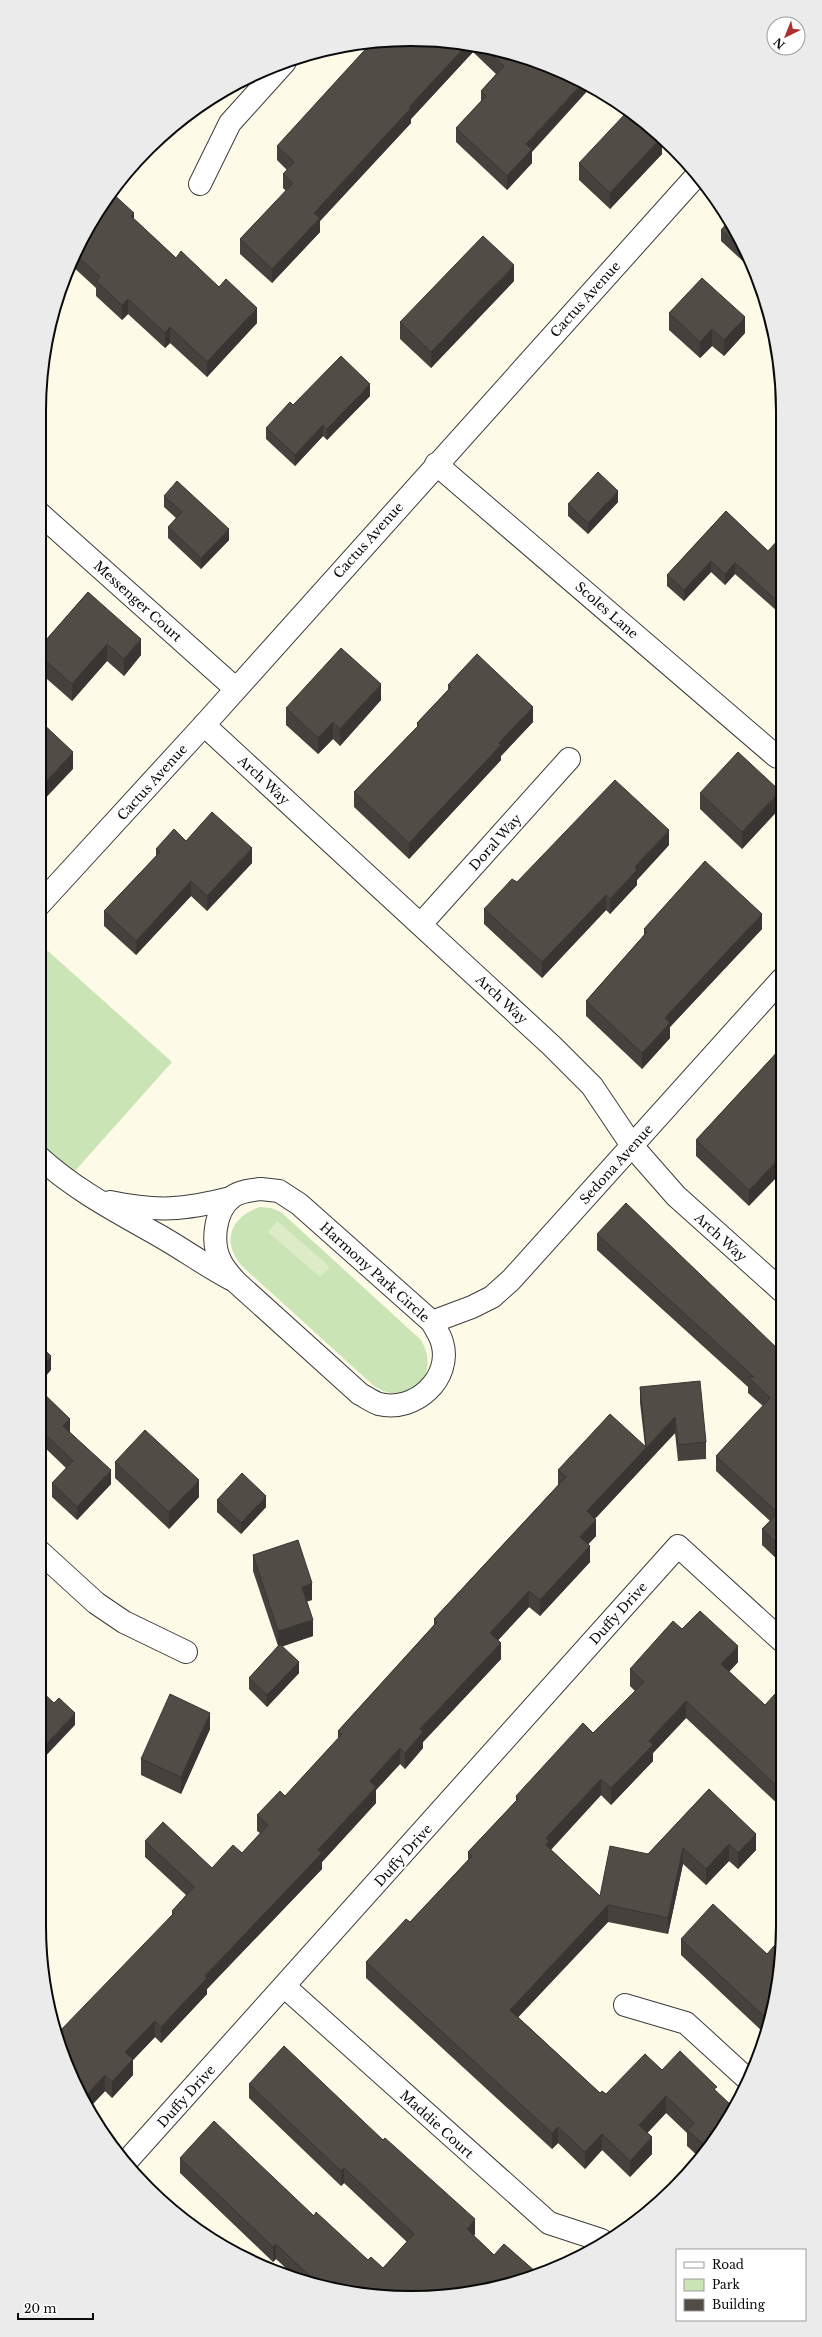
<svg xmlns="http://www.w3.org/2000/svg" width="822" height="2337" font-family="'Libre Baskerville',serif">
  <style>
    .green { fill: #cbe4b6 }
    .pitch { fill: #ddecc7 }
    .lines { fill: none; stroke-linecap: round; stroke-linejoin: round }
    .minor-casing { stroke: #3d3d3d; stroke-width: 24 }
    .minor { stroke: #fff; stroke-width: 22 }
    .wall { fill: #47413d }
    .shaded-wall { fill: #393532 }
    .building { fill: #524c47; stroke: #393532 }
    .labels { text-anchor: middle; stroke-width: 4; stroke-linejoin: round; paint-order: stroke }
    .street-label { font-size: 13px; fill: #0a0a0a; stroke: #fff }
    .rim { fill: none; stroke: #0a0a0a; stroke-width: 2 }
  </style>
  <rect width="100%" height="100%" fill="#fdfae8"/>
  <g class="green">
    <polygon points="39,943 172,1062 74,1172 39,1141"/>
    <path d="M 260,1207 L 271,1208 L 281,1212 L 421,1340 C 442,1376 409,1409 374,1386 L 242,1266 C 221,1242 230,1217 260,1207 Z"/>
  </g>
  <polygon class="pitch" points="277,1221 330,1267 320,1277 268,1232"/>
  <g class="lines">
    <defs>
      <g id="minor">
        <polyline points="200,184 230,123 285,62"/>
        <polyline points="436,464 777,757"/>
        <polyline points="39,513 236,689"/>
        <polyline points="204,725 552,1046 592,1086 633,1147 676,1196 782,1291"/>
        <polyline points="39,905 204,725 697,175"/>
        <polyline points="421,924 569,759"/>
        <path d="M 39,1157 C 75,1190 116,1211 158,1235 C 183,1249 206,1266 231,1279"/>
        <path d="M 261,1189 L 279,1191 L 299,1204 L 432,1322 C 435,1328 440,1335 442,1342 C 453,1378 415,1413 379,1404 C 373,1402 366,1397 360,1394 L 236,1282 C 231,1276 224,1269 221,1262 C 211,1244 214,1211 232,1197 C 240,1191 251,1190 261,1189 Z"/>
        <path d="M 110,1202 C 157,1212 184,1210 231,1198"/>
        <polyline points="432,1322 472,1307 492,1297 511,1280 781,980"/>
        <polyline points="39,1551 96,1603 124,1622 186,1652"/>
        <polyline points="285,1987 549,2223 601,2240"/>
        <polyline points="625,2005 686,2023 745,2077"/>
        <polyline points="126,2162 678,1546 782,1641"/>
      </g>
    </defs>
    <use href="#minor" class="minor-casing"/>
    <use href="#minor" class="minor"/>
  </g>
  <g class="wall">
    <polygon points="435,40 507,52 532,152 532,163 507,190 456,142 456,128 481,101 481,91 496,74 473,52 411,119 411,123 320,221 320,232 272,283 240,254 240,239 286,191 283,188 283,174 287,170 277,160 277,146"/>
    <polygon points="662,142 662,154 610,209 579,180 579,163"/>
    <polygon points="134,219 176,258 257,323 207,377 170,343 165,348 128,314 122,320 96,296 96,288 71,265 77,247"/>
    <polygon points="721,230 745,247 749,260 746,264 721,241"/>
    <polygon points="514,281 431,368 400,339 400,322"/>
    <polygon points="669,313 745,333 724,356 712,346 700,358 669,330"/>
    <polygon points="370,396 327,440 323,436 295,466 266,439 266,428 293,405"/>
    <polygon points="164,496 229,540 201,569 168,538 168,527 176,518 164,507"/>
    <polygon points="618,502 588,534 568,516 568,504"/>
    <polygon points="726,511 768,551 780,538 780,607 777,611 735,574 725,585 711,572 684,601 667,586 667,575"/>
    <polygon points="88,592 141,655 124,676 107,661 72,701 39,672 39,648"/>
    <polygon points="448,685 533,722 501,756 501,760 409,859 354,807 354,792 417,727 417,723 448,690"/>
    <polygon points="381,700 340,746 333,739 318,754 286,725 286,708"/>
    <polygon points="700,793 780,808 742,849 700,809"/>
    <polygon points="186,841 252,863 207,911 191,896 136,955 104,926 104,911 156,856 156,849"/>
    <polygon points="669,845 637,880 637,885 610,914 606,910 542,978 484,924 484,909 517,882"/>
    <polygon points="644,929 762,929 670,1027 670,1038 642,1069 586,1016 586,1001 644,935"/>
    <polygon points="781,1048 749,1206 696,1156 696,1140"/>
    <polygon points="597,1234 779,1350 782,1348 782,1564 762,1545 762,1529 770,1521 716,1471 716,1456 763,1406 748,1393 748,1387 597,1250"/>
    <polygon points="640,1387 706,1442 706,1459 678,1461 675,1433 595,1519 596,1536 588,1544 590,1562 540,1616 529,1607 498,1640 501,1659 423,1742 423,1748 405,1769 400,1764 376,1790 376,1803 322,1862 322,1869 207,1989 207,1994 161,2043 155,2037 133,2060 133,2075 112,2098 105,2091 91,2106 67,2068 172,1915 172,1911 186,1895 145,1857 145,1841 212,1868 242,1853 260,1833 257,1831 257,1815 285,1796 338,1739 338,1731 434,1625 434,1619 558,1485 558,1470 645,1446 640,1403"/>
    <polygon points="39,1389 70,1433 111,1484 77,1520 52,1497 52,1483 66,1468 39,1442"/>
    <polygon points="115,1462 199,1497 169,1529 115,1478"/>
    <polygon points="217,1500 266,1507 241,1534 217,1512"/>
    <polygon points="253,1555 312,1600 307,1601 313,1636 282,1646 299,1673 267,1707 249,1689 249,1678 278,1646 253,1571"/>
    <polygon points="682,1629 738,1662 729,1672 765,1705 783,1702 783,1809 686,1718 653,1753 653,1761 611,1805 601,1795 551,1850 600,1896 648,1854 709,1789 756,1850 738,1869 729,1861 706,1885 683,1864 668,1934 608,1922 518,2017 600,2093 606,2094 662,2070 717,2092 720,2133 700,2158 687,2146 687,2133 666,2113 647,2133 652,2154 630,2177 602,2150 585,2169 558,2143 552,2149 366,1978 366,1962 410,1922 468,1860 468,1852 516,1801 516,1796 593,1733 635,1691 630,1686 630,1669"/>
    <polygon points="210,1729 181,1794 141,1775 141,1759"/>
    <polygon points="681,1939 767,1954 770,2022 765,2034 681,1955"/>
    <polygon points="249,2084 475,2234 474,2236 494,2255 536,2272 363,2295 291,2273 276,2259 273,2262 180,2173 180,2158 314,2216 368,2260 383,2268 407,2242 344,2183 341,2186 249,2098"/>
  </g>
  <g class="shaded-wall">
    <polygon points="467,45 473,46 473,52 411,119 411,123 320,221 320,232 272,283 272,269 314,213 409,107"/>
    <polygon points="582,83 591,87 532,152 532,163 507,190 507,176 526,144"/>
    <polygon points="659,140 662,142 662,154 610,209 610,193"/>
    <polygon points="134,213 134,228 131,216"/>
    <polygon points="746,252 749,260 746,264"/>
    <polygon points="514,265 514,281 431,368 431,352"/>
    <polygon points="128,299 128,314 122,320 122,305"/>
    <polygon points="257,308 257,323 207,377 207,362"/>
    <polygon points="745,317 745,333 724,356 724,340"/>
    <polygon points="170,327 170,343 165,348 165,333"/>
    <polygon points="712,329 712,346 700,358 700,342"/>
    <polygon points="370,384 370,396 327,440 327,429"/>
    <polygon points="323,425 323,436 295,466 295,455"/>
    <polygon points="618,491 618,502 588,534 588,523"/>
    <polygon points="229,529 229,540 201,569 201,558"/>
    <polygon points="711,561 711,572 684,601 684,590"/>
    <polygon points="735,563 735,574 725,585 725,574"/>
    <polygon points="780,596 780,607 777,611 777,601"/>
    <polygon points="141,639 141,655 124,676 124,659"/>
    <polygon points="107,644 107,661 72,701 72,684"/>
    <polygon points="381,684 381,700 340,746 340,729"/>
    <polygon points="533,707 533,722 501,756 501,760 409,859 409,843 499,743"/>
    <polygon points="333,722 333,739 318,754 318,738"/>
    <polygon points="73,752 73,769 39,805 39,789"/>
    <polygon points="780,791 780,808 742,849 742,832"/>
    <polygon points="669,830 669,845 637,880 637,885 610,914 610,899 635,867"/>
    <polygon points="252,848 252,863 207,911 207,896"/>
    <polygon points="191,881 191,896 136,955 136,941"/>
    <polygon points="606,895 606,910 542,978 542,962"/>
    <polygon points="762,914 762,929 670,1027 670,1038 642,1069 642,1053 665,1018"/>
    <polygon points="781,1156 781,1173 749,1206 749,1190"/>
    <polygon points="51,1356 51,1370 39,1384 39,1370"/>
    <polygon points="675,1417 675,1433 587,1527 587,1511"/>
    <polygon points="70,1419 70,1433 63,1426"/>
    <polygon points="782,1448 782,1464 778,1453"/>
    <polygon points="111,1470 111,1484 77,1520 77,1507"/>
    <polygon points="199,1480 199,1497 169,1529 169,1512"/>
    <polygon points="266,1496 266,1507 241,1534 241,1523"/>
    <polygon points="596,1520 596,1536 580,1553 580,1537"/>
    <polygon points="590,1546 590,1562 540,1616 540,1600"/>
    <polygon points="312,1583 312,1600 302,1603 302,1587"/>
    <polygon points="529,1591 529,1607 490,1649 490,1633"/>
    <polygon points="313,1620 313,1636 278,1648 278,1631"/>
    <polygon points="501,1643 501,1659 423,1742 423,1748 405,1769 405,1753 420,1729"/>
    <polygon points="738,1646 738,1662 721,1680 721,1664"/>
    <polygon points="299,1662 299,1673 267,1707 267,1695"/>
    <polygon points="686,1701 686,1718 653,1753 653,1761 611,1805 611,1788 649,1741"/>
    <polygon points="75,1713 75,1725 39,1763 39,1752"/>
    <polygon points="210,1713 210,1729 181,1794 181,1777"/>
    <polygon points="400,1748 400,1764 376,1790 376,1803 322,1862 322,1869 207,1989 207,1994 161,2043 161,2027 205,1976 318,1850 370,1781"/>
    <polygon points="601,1779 601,1795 549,1851 546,1861 546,1838"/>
    <polygon points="756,1834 756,1850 738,1869 738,1853"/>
    <polygon points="729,1844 729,1861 706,1885 706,1869"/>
    <polygon points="683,1848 683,1864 668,1934 668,1918"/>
    <polygon points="608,1905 608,1922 510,2026 510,2010"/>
    <polygon points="155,2021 155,2037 133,2060 133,2075 112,2098 112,2082 125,2052"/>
    <polygon points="105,2075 105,2091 91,2106 85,2097"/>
    <polygon points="666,2096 666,2113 639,2142 639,2125"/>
    <polygon points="558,2127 558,2143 552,2149 552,2133"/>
    <polygon points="602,2134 602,2150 585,2169 585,2152"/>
    <polygon points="652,2137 652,2154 630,2177 630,2161"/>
    <polygon points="344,2168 344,2183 341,2186 341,2171"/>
    <polygon points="475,2219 475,2234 467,2244 467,2229"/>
    <polygon points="276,2244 276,2259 273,2262 273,2247"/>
  </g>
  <g class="building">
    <polygon points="435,40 467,45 409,107 411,108 314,213 320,218 272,269 240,239 293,183 283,174 294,162 277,146 372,42"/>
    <polygon points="484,48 507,52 582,83 526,144 532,149 507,176 456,128 486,96 481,91 504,66"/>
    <polygon points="626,113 659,140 610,193 579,163"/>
    <polygon points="111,192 134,213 131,216 176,258 181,251 219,287 226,279 257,308 207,362 170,327 165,333 128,299 122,305 96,281 100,277 75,253 77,247"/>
    <polygon points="728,222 745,247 746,252 746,253 721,230"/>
    <polygon points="483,236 514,265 431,352 400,322"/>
    <polygon points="702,278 745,317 724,340 712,329 700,342 669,313"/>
    <polygon points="341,356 370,384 327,429 323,425 295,455 266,428 290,402 293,405"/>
    <polygon points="598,472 618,491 588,523 568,504"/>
    <polygon points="177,481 229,529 201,558 168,527 182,512 164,496"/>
    <polygon points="726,511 768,551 780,538 780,596 777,601 735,563 725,574 711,561 684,590 667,575"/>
    <polygon points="88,592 141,639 124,659 107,644 72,684 39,655 39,648"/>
    <polygon points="341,648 381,684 340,729 333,722 318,738 286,708"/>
    <polygon points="477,654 533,707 499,743 501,745 409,843 354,792 419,725 417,723 451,687 448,685"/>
    <polygon points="39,720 73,752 39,789"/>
    <polygon points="738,752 780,791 742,832 700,793"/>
    <polygon points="615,780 669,830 635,867 637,870 610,899 606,895 542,962 484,909 512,879 517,882"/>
    <polygon points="212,812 252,848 207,896 191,881 136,941 104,911 160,852 156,849 174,829 186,841"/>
    <polygon points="705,861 762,914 665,1018 670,1023 642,1053 586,1001 647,932 644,929"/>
    <polygon points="781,1048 781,1156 749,1190 696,1140"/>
    <polygon points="626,1203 779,1350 781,1348 782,1348 782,1448 778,1453 782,1456 782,1548 762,1529 778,1513 716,1456 770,1398 748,1377 754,1377 597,1234"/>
    <polygon points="39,1345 51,1356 39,1370"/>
    <polygon points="700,1381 706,1442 678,1445 675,1417 587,1511 596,1520 580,1537 590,1546 540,1600 529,1591 490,1633 501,1643 420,1729 423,1732 405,1753 400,1748 370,1781 376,1787 318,1850 322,1853 205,1976 207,1978 161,2027 155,2021 125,2052 133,2059 112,2082 105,2075 85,2097 67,2068 57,2034 174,1913 172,1911 194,1887 145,1841 163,1822 212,1868 233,1845 242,1853 268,1825 257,1815 280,1791 285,1796 342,1734 338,1731 437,1622 434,1619 566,1477 558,1470 610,1414 646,1447 640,1387"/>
    <polygon points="39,1389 70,1419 63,1426 111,1470 77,1507 52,1483 73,1461 39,1428"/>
    <polygon points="145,1430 199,1480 169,1512 115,1462"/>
    <polygon points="242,1473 266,1496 241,1523 217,1500"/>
    <polygon points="298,1540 312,1583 302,1587 313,1620 278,1631 253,1555"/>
    <polygon points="700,1611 738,1646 721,1664 765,1705 775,1694 783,1702 783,1792 686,1701 649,1741 653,1745 611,1788 601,1779 546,1838 549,1841 546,1845 600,1896 610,1846 648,1854 709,1789 756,1834 738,1853 729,1844 706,1869 683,1848 668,1918 608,1905 510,2010 600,2093 602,2091 606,2094 645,2054 662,2070 680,2051 717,2087 714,2089 732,2106 720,2133 708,2148 687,2130 694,2123 666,2096 639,2125 652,2137 630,2161 602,2134 585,2152 558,2127 552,2133 366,1962 406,1919 410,1922 472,1856 468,1852 518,1799 516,1796 583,1723 593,1733 644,1682 630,1669 673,1621 682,1629"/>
    <polygon points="280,1644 299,1662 267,1695 249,1678"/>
    <polygon points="39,1689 54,1703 59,1698 75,1713 39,1752"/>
    <polygon points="170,1694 210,1713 181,1777 141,1759"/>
    <polygon points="713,1904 767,1954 781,1938 770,2022 681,1939"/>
    <polygon points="284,2046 383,2140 385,2138 475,2219 467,2229 494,2255 504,2244 536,2272 507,2285 435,2297 363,2295 314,2280 276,2244 273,2247 180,2158 214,2121 314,2216 316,2212 368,2260 371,2257 383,2268 414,2234 344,2168 341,2171 249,2084"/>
  </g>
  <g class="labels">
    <g class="street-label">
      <text transform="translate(585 299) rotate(-48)" y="5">Cactus Avenue</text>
      <text transform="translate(368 540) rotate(-48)" y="5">Cactus Avenue</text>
      <text transform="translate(138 601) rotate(42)" y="5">Messenger Court</text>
      <text transform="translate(607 610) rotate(41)" y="5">Scoles Lane</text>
      <text transform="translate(264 780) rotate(43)" y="5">Arch Way</text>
      <text transform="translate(152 782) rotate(-48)" y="5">Cactus Avenue</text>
      <text transform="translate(495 842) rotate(-48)" y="5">Doral Way</text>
      <text transform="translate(502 999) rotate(43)" y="5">Arch Way</text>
      <text transform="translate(616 1164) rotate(-48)" y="5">Sedona Avenue</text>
      <text transform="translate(721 1237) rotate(42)" y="5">Arch Way</text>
      <text transform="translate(375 1272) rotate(42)" y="5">Harmony Park Circle</text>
      <text transform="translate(618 1613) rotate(-48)" y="5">Duffy Drive</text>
      <text transform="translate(403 1855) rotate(-48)" y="5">Duffy Drive</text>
      <text transform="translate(186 2096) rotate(-48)" y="5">Duffy Drive</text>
      <text transform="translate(437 2124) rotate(42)" y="5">Maddie Court</text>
    </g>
  </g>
  <path d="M0 0H822V2337H0ZM411 46H411A365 365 0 0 1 776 411V1926A365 365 0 0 1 411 2291H411A365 365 0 0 1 46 1926V411A365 365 0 0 1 411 46Z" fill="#ebebeb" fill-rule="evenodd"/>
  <path class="rim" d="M411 46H411A365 365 0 0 1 776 411V1926A365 365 0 0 1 411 2291H411A365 365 0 0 1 46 1926V411A365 365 0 0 1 411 46Z"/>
  <rect x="676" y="2249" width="130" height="72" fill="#ffffff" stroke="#9d9d9d"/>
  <rect x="684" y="2262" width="20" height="6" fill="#ffffff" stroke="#9d9d9d"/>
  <text x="712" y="2269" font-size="12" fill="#0a0a0a">Road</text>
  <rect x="684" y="2279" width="20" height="12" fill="#cbe4b6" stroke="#9d9d9d"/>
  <text x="712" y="2289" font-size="12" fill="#0a0a0a">Park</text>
  <rect x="684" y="2299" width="20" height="12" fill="#524c47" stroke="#9d9d9d"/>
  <text x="712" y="2309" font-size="12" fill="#0a0a0a">Building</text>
  <g transform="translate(786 36) rotate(223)"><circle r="19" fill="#ffffff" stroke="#9d9d9d"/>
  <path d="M0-3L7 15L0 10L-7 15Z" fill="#ae2e2e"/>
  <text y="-6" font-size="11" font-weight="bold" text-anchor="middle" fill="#0a0a0a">N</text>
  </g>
  <path d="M18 2313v6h75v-6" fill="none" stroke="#0a0a0a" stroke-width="2"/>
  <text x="24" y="2313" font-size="12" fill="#0a0a0a" stroke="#ffffff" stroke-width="3" paint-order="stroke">20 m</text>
</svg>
